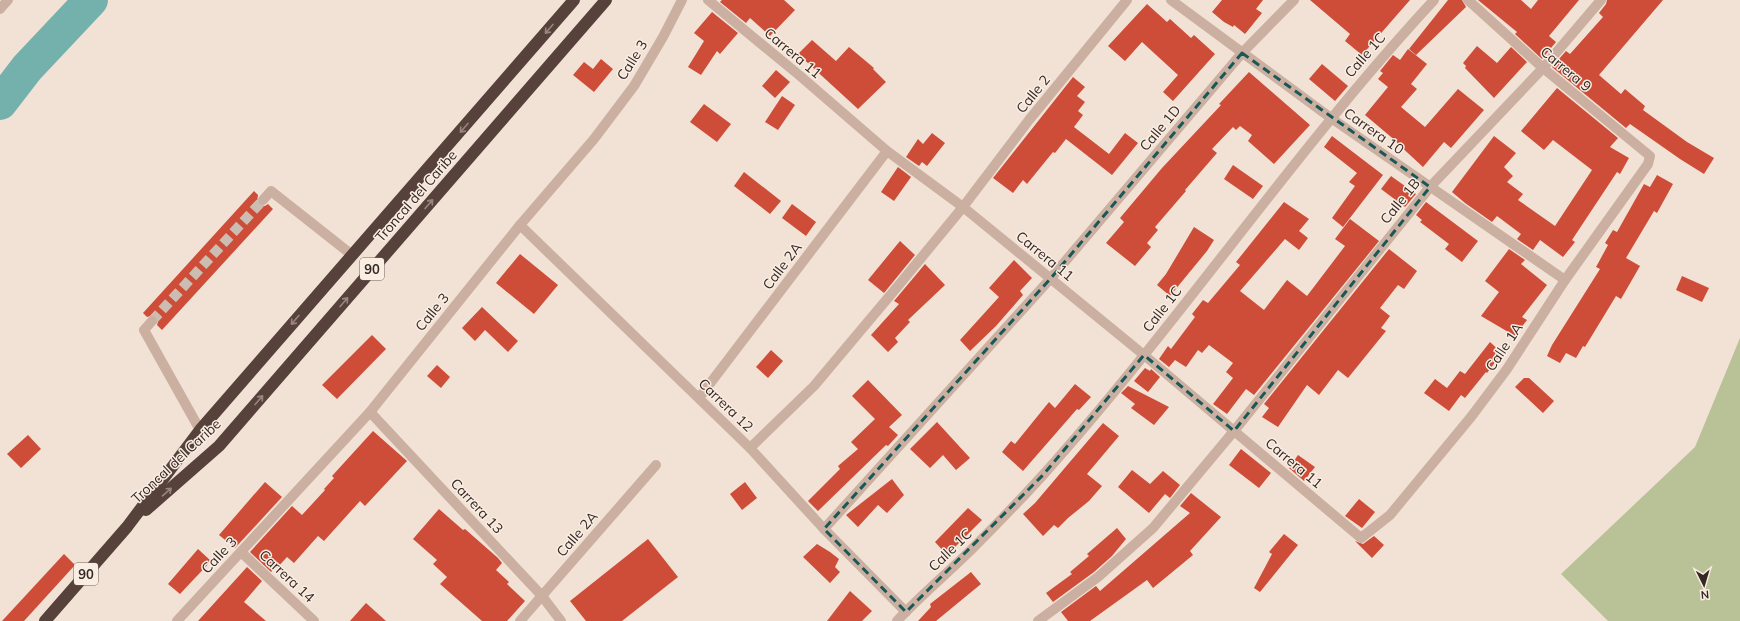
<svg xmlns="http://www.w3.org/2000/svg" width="1740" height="621" font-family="Mulish,sans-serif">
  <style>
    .green { fill: #b8c296 }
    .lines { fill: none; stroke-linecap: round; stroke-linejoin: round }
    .river { stroke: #74b1ad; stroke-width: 34 }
    .building { fill: #ce4d38 }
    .minor-tunnel { stroke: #ccbdb3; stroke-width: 10; stroke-dasharray: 10 5; stroke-linecap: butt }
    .minor { stroke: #cbb0a2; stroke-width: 10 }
    .highway { stroke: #56413b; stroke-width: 12 }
    .oneway { stroke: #98867e }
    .marked { fill: none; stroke: #185856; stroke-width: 3; stroke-dasharray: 8 5; stroke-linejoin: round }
    .labels { text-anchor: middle; stroke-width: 3; stroke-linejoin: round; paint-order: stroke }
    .shield { fill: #faede2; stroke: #70635e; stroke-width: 1 }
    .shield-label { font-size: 13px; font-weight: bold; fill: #352825 }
    .street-label { font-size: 14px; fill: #352825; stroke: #faede2 }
  </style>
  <rect width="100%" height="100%" fill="#f2e2d6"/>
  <polygon class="green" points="1740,338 1740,621 1608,621 1561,574 1695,447"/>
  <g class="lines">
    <polyline class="river" points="0,103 27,68 91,0"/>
  </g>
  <g class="building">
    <polygon points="722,0 784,0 795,10 770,36 750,18 746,23 720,2"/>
    <polygon points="1222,0 1263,0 1256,9 1262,13 1245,34 1234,25 1233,27 1224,22 1212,12"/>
    <polygon points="1310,0 1410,0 1362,55 1345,41 1350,34"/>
    <polygon points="1448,0 1462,0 1466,7 1416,55 1409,49"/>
    <polygon points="1478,0 1521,0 1531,9 1538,0 1579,0 1549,36 1556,42 1542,59 1515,34 1517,32"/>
    <polygon points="1607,0 1663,0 1599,75 1621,94 1625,89 1645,106 1643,110 1687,142 1714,158 1704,174 1680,159 1630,124 1626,128 1552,67 1566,51 1570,54 1603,17 1599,13 1606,4"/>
    <polygon points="1147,4 1167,22 1170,19 1191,38 1194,35 1215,54 1173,101 1163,92 1178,75 1142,42 1125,61 1108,46"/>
    <polygon points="712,12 738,33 720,54 717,51 701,75 688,67 704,41 694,33"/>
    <polygon points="812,40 836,61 849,47 874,68 873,69 886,82 858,109 798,54"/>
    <polygon points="1477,46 1497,63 1511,47 1527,62 1494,98 1465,68 1466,66 1463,63"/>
    <polygon points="1408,49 1427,64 1411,84 1417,89 1401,107 1425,127 1458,89 1484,110 1451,148 1444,142 1423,167 1397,143 1397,142 1365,115 1388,87 1378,79 1383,73 1380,71 1393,55 1400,60"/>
    <polygon points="601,59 613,69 594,92 573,75 584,62 593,69"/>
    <polygon points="1322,64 1348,86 1335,101 1309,79"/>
    <polygon points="776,70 790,82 775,98 762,86"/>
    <polygon points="1249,72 1310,125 1274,164 1248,141 1252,135 1240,126 1236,130 1233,127 1212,149 1217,153 1185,190 1186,191 1155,227 1158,230 1147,243 1151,247 1135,266 1106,243 1124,222 1120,218 1162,168 1221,105 1219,104"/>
    <polygon points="1073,77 1085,87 1077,96 1085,102 1078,111 1083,115 1074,127 1109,154 1125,133 1138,143 1112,175 1066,139 1055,153 1053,152 1027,184 1023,180 1013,193 993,178"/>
    <polygon points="1557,88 1618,138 1610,147 1629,158 1620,174 1617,172 1572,240 1575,242 1563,257 1540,240 1533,250 1517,239 1521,234 1497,216 1492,222 1465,203 1452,192 1494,136 1516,153 1504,167 1513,176 1507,182 1523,194 1518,200 1555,226 1592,170 1553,140 1544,150 1521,131"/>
    <polygon points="782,96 795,105 778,130 765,122"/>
    <polygon points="704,104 731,124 717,142 690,122"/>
    <polygon points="932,133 945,143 927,166 922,162 919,166 906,157 918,139 923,144"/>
    <polygon points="1332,136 1383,175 1343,227 1332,218 1355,186 1349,182 1357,173 1324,147"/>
    <polygon points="1233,165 1263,186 1253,199 1224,179"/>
    <polygon points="898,167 911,177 894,201 881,192"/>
    <polygon points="744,172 781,201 770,214 734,186"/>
    <polygon points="1657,175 1673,184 1657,213 1654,211 1626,258 1640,266 1621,299 1616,296 1585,347 1583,346 1576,358 1566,353 1560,363 1547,356 1552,345 1600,269 1596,267 1608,245 1605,243 1613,230 1617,232 1644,184 1650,187"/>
    <polygon points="1391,176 1416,194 1405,207 1381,189"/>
    <polygon points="254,191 258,195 257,202 259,205 265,206 268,204 273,209 162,330 157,325 158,322 157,316 153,315 147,317 143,313"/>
    <polygon points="1284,202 1309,219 1299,231 1308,238 1299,250 1285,239 1240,291 1264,310 1287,280 1307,296 1345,246 1335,239 1350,219 1379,241 1254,395 1246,389 1227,414 1213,404 1233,378 1226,372 1233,363 1209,345 1202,353 1198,350 1186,367 1175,360 1169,367 1159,359 1168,346 1171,349 1195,317 1192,314 1203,300 1208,303 1240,265 1236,262"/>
    <polygon points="1426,202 1478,241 1462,262 1445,249 1449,244 1420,222 1422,220 1416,215"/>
    <polygon points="792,204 816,222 806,236 782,218"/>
    <polygon points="1194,227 1214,240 1207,251 1170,296 1157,285 1166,274"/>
    <polygon points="900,241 915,255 884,293 868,280"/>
    <polygon points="1389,249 1417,271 1404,289 1398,285 1380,308 1390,316 1381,328 1386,331 1348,378 1338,370 1319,395 1307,385 1278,427 1262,417 1269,408 1264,404"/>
    <polygon points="1509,249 1525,260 1521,264 1547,285 1522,317 1527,320 1515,336 1481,316 1499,292 1485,281"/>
    <polygon points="520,254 558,285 534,314 496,283"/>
    <polygon points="1014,260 1032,278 1020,291 1023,295 996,326 970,351 960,340 999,297 989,288"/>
    <polygon points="925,264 945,285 908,320 910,322 895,338 898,342 888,352 871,335 899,304 894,301"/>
    <polygon points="1682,276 1709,288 1702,302 1676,290"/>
    <polygon points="482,307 518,341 508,352 485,330 475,341 462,328"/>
    <polygon points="372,335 386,349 337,399 322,385"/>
    <polygon points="1490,342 1502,353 1487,373 1486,372 1465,398 1461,395 1449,411 1424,393 1435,379 1447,388 1460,371 1465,374"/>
    <polygon points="771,350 783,361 768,378 756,367"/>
    <polygon points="437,365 450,377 441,388 427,376"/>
    <polygon points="1145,368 1150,371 1151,369 1160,377 1148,392 1134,381"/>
    <polygon points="1524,378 1529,378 1554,401 1543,413 1515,387"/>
    <polygon points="868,380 902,415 889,427 898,435 888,446 886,445 818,511 808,501 840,469 838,466 858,449 851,442 875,419 852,396"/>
    <polygon points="1075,384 1091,397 1079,410 1077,409 1023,471 1002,452 1011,441 1015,444 1049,402 1055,408"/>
    <polygon points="1128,386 1169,407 1154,425 1131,408 1135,404 1121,393"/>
    <polygon points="937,422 970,458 956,470 943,455 930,468 910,449"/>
    <polygon points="1103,423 1119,436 1087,474 1102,486 1089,501 1068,518 1058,528 1054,525 1043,536 1023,514 1035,503"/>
    <polygon points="373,431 407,461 365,506 360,501 324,541 318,536 294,563 287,557 277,568 276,567 271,572 250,552 292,506 302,515 325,490 324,489 334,478 332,476"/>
    <polygon points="28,435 41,449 21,468 7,454"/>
    <polygon points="1241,449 1271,473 1259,488 1229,465"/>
    <polygon points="1298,455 1315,467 1304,481 1289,468"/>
    <polygon points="1132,470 1150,484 1163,471 1180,485 1170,498 1165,494 1149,513 1118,487"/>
    <polygon points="892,479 904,495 887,513 878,505 858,527 846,515"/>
    <polygon points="265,482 282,497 235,548 219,535"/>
    <polygon points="745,482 757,498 742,510 730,494"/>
    <polygon points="1191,493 1221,517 1190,551 1193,555 1153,588 1147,580 1090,621 1068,621 1061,612 1096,586 1100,591 1190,513 1180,506"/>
    <polygon points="1359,499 1375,512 1362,528 1345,516"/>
    <polygon points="968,508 982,520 947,555 935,542"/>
    <polygon points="439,509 463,530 465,529 498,558 502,563 496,570 509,582 507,584 525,601 507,621 482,621 440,584 447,577 433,564 437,560 413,539"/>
    <polygon points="1117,528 1126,539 1112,556 1094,572 1053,602 1046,593 1072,574 1070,572 1089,556 1087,554"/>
    <polygon points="1284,534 1298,545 1260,592 1254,588 1272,554 1269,552"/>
    <polygon points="1374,536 1384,545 1372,558 1355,541 1363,544"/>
    <polygon points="648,539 678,577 622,621 586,621 570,601"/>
    <polygon points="817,544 830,552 839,559 835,567 840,572 830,583 803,557"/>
    <polygon points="198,549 211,561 180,594 168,584"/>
    <polygon points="64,554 75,565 24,621 2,621"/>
    <polygon points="247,567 262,581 244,602 266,621 198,621"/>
    <polygon points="971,572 981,584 936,621 918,621 931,607 930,604"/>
    <polygon points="850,591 872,611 862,621 827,621"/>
    <polygon points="366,603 386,621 350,621"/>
  </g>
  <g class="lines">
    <polyline class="minor-tunnel" points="152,321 263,200"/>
    <g class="minor">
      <polyline points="708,0 799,75 887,151 963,207 1144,355 1361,538 1390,515 1471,417 1507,369 1565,280 1648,164 1650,156 1543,68 1468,0"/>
      <polyline points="1171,0 1331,118 1565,280"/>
      <polyline points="0,9 8,0"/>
      <polyline points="263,200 271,191 352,255"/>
      <polyline points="520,225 750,448 824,529 906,612"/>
      <polyline points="152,321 144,330 200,430"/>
      <polyline points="699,398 887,151"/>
      <polyline points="370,412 542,596 561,621"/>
      <polyline points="750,448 814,386 898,286 963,207 1029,120 1127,0"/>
      <polyline points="824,529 1051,278 1242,53 1294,0"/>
      <polyline points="241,552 314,621"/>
      <polyline points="177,621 370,412 520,225 594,139 634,86 663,37 682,0"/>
      <polyline points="520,621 656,465"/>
      <path d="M 897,621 C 921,595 949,572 974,547 C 998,523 1021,499 1043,475 C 1180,322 1294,151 1434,0"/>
      <polyline points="1038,621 1098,577 1153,528 1234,431 1430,187 1543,68 1601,0"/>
    </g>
    <g class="highway">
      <polyline points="146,510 219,446 606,0"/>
      <polyline points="45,621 127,527 200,430 574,0"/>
    </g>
  </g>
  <defs><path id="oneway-shaft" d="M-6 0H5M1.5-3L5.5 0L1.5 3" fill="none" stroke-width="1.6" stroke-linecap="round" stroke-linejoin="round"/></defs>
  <g class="oneway">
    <use href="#oneway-shaft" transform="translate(549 29) rotate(131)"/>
    <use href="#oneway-shaft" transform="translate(464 128) rotate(131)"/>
    <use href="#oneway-shaft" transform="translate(429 204) rotate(-49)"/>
    <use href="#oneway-shaft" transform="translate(344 302) rotate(-49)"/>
    <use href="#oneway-shaft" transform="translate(295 320) rotate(131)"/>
    <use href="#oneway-shaft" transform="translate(259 400) rotate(-49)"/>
    <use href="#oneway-shaft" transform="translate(167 492) rotate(-41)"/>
  </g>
  <path class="marked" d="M 1242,53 L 1430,187 L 1234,431 L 1144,355 L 1043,475 L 906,612 L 824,529 L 1051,278 Z"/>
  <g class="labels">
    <g class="shield">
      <rect x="360" y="258" width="24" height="22" rx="3"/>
      <rect x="74" y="563" width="24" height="22" rx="3"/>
    </g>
    <g class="shield-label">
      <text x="372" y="274">90</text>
      <text x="86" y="579">90</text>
    </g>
    <g class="street-label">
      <text transform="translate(793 53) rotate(40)" y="5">Carrera 11</text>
      <text transform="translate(1365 55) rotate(-49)" y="5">Calle 1C</text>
      <text transform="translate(632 60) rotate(-58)" y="5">Calle 3</text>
      <text transform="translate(1566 69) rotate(40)" y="5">Carrera 9</text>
      <text transform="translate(1033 94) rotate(-51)" y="5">Calle 2</text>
      <text transform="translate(1160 128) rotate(-50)" y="5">Calle 1D</text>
      <text transform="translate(1374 131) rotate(35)" y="5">Carrera 10</text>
      <text transform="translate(416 196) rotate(-49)" y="5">Troncal del Caribe</text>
      <text transform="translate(1400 201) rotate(-51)" y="5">Calle 1B</text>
      <text transform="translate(1045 256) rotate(39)" y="5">Carrera 11</text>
      <text transform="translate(782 266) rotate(-53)" y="5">Calle 2A</text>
      <text transform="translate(1162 309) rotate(-52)" y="5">Calle 1C</text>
      <text transform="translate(432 312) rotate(-51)" y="5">Calle 3</text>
      <text transform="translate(1504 347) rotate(-56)" y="5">Calle 1A</text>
      <text transform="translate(726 405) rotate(44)" y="5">Carrera 12</text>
      <text transform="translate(176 461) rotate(-43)" y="5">Troncal del Caribe</text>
      <text transform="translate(1294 463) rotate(40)" y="5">Carrera 11</text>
      <text transform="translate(477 506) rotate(47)" y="5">Carrera 13</text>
      <text transform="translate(577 534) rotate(-49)" y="5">Calle 2A</text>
      <text transform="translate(950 550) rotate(-44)" y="5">Calle 1C</text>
      <text transform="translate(219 555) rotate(-47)" y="5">Calle 3</text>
      <text transform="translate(287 576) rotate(43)" y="5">Carrera 14</text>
    </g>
  </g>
  <g transform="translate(1704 585) rotate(175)" stroke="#faede2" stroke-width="3" paint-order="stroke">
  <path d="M0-3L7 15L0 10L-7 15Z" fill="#352825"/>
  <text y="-6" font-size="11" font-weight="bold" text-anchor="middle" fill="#352825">N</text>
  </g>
</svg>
